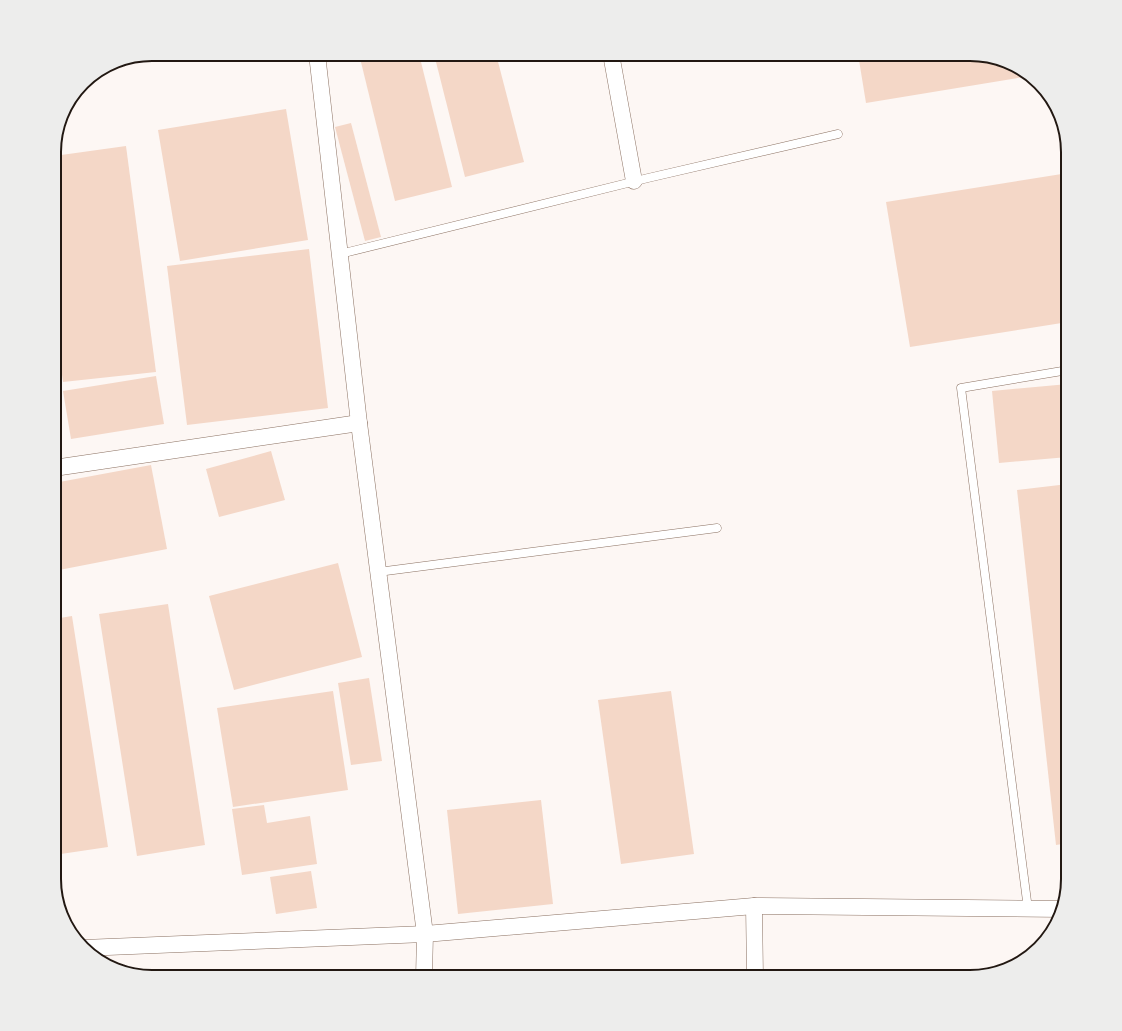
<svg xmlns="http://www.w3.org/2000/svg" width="1122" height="1031" font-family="Cabin,sans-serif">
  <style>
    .building { fill: #f4d7c7 }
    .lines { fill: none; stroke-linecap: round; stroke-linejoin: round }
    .lane-casing { stroke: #8b7162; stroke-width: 9 }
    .street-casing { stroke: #8b7162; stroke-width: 17 }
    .lane { stroke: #fff; stroke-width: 8 }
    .street { stroke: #fff; stroke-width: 16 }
    .rim { fill: none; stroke: #221812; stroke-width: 2 }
  </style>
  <rect width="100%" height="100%" fill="#fdf7f4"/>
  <g class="building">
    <polygon points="359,54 419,54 452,187 395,201"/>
    <polygon points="434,54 496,54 524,162 465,177"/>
    <polygon points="858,54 970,54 1008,62 1030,76 866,103"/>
    <polygon points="286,109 308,240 180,261 158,130"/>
    <polygon points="351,123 381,237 365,241 335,127"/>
    <polygon points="126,146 156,372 63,382 54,318 54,156"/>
    <polygon points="1068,173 1068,322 910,347 886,202"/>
    <polygon points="309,249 328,408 187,425 167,266"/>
    <polygon points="156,376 164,424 71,439 63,391"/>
    <polygon points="1068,384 1068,457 999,463 992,391"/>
    <polygon points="271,451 285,500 219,517 206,469"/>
    <polygon points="151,465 167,549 54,571 54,483"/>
    <polygon points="1068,484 1068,843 1056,845 1017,490"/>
    <polygon points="338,563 362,657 234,690 209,596"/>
    <polygon points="168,604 205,845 137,856 99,614"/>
    <polygon points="72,616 108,847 54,855 54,619"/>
    <polygon points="369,678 382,761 351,765 338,683"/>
    <polygon points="333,691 348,790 233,807 217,708"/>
    <polygon points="671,691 694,854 621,864 598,700"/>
    <polygon points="541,800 553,904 458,914 447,810"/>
    <polygon points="264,805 267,823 310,816 317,864 242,875 232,809"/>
    <polygon points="311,871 317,908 276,914 270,877"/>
    <polygon points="164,972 164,977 152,977 135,974"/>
  </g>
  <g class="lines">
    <defs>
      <g id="lane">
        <polyline points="340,254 648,178 838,134"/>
        <polyline points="378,572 717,528"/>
        <polyline points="1028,909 961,388 1068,370"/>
      </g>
      <g id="street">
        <polyline points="317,54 359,423 425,934 424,977"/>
        <polyline points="611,54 634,181"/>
        <polyline points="54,468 359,423"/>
        <polyline points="754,906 755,977"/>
        <polyline points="83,948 425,934 754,906 1062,909"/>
      </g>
    </defs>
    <use href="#lane" class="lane-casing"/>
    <use href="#street" class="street-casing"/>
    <use href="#lane" class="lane"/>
    <use href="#street" class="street"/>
  </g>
  <path d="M0 0H1122V1031H0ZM152 61H970A91 91 0 0 1 1061 152V879A91 91 0 0 1 970 970H152A91 91 0 0 1 61 879V152A91 91 0 0 1 152 61Z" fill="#ededec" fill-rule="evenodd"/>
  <path class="rim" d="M152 61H970A91 91 0 0 1 1061 152V879A91 91 0 0 1 970 970H152A91 91 0 0 1 61 879V152A91 91 0 0 1 152 61Z"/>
</svg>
